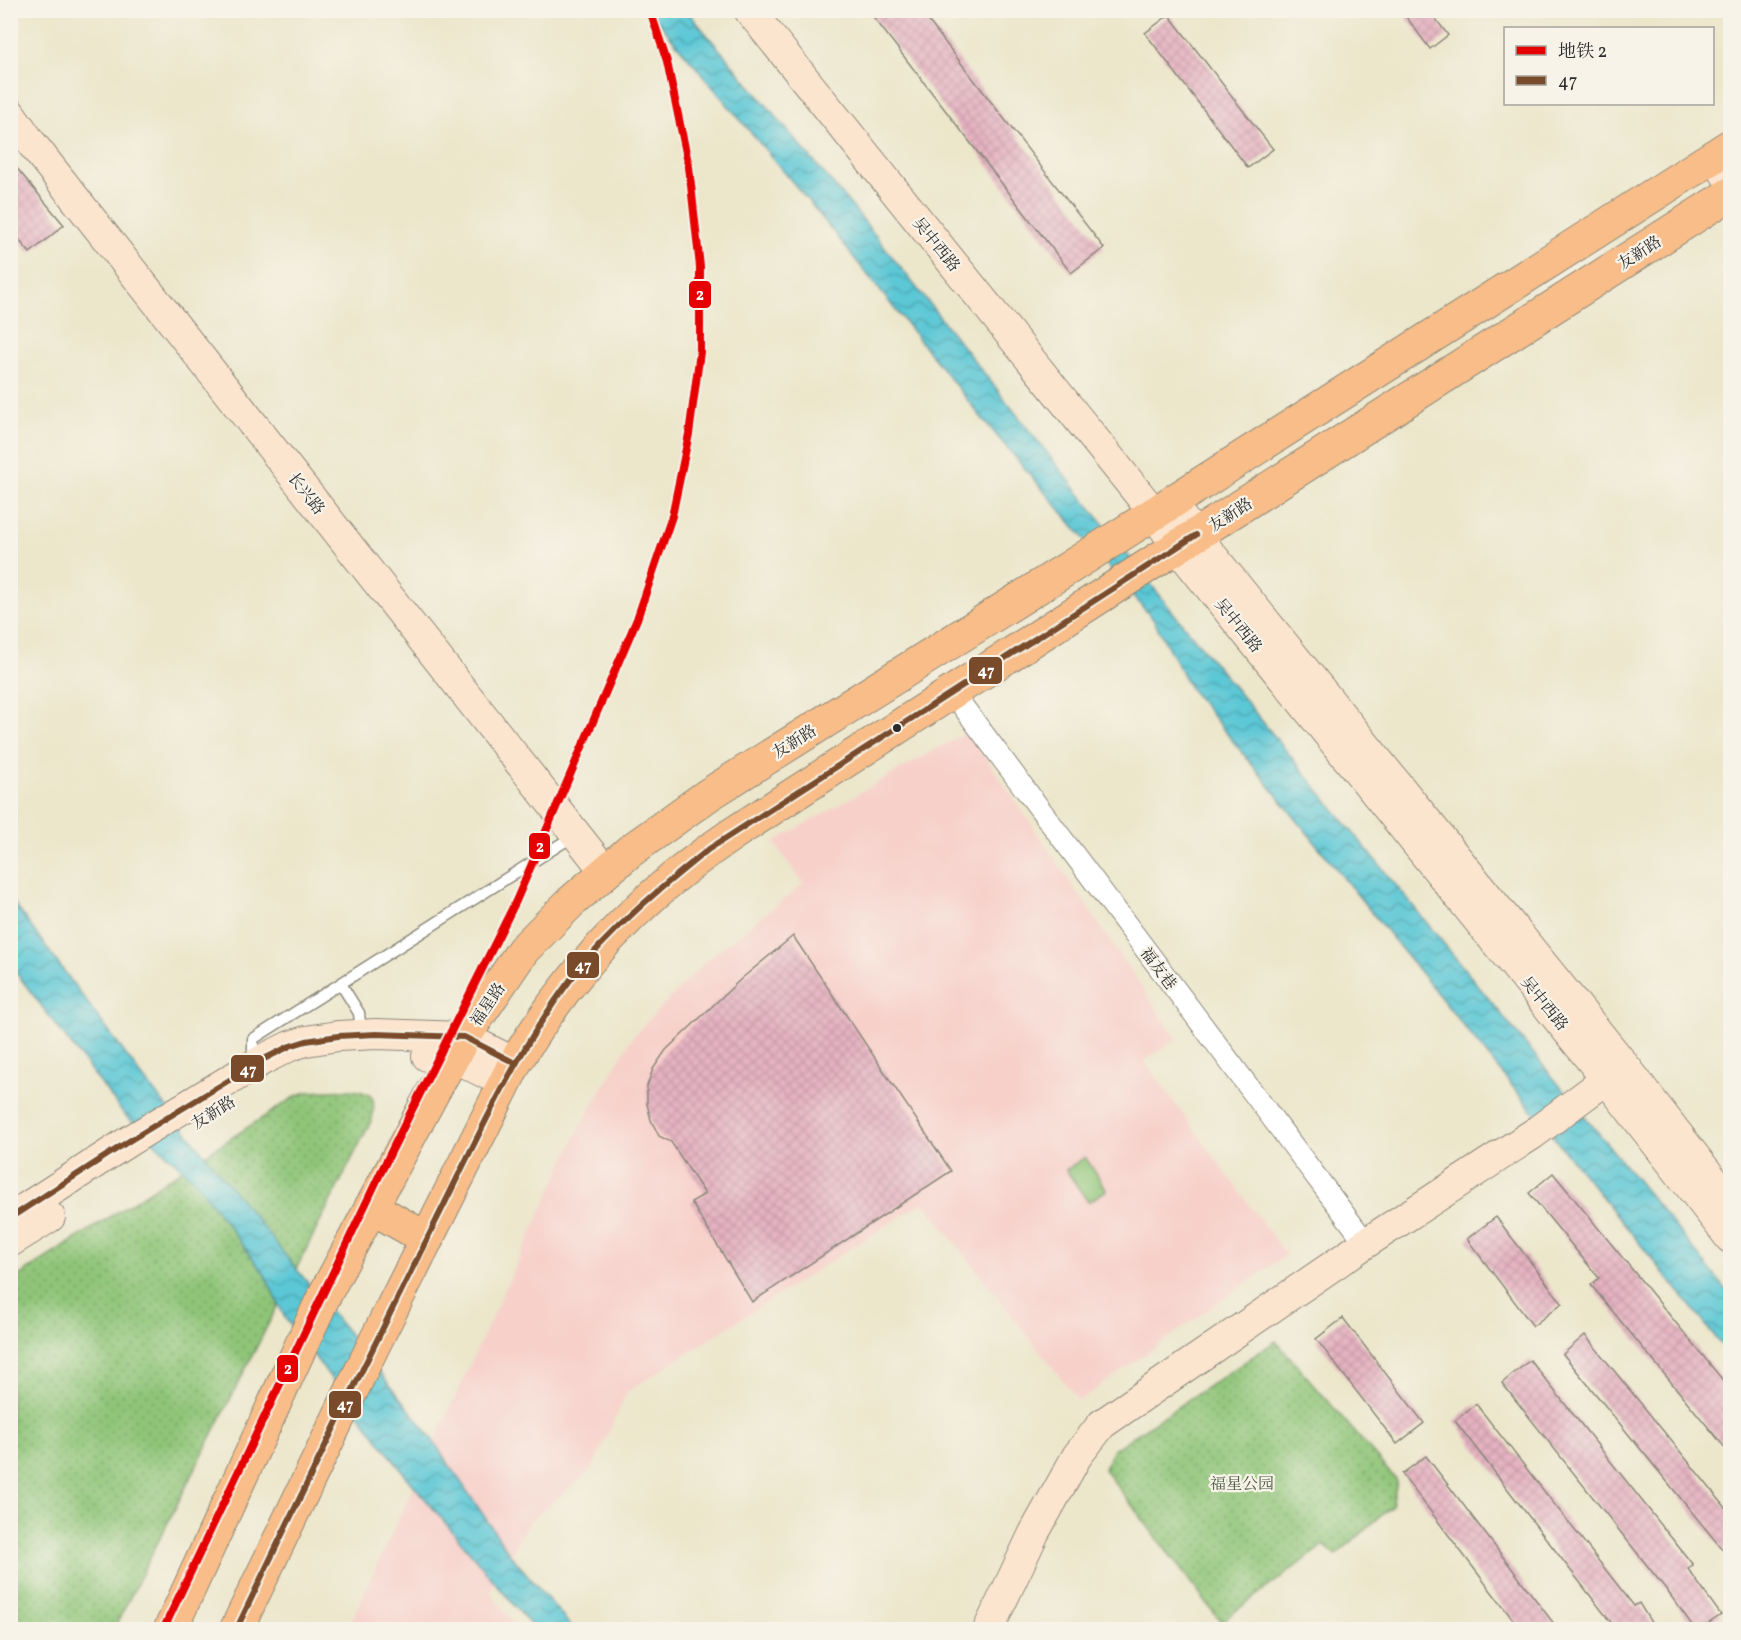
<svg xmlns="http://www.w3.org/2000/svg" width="1741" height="1640" font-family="Vollkorn,'Noto Serif SC',serif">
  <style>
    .built { fill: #f7d0ca }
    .park { fill: url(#park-dots); stroke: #5d7852; stroke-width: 1.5 }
    .garden { fill: #8fc578; stroke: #5d7852; stroke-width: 1.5 }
    .water { fill: url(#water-waves); stroke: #437980; stroke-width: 1.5 }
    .building { fill: url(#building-cross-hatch) }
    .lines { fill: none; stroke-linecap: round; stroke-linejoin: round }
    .lane-casing { stroke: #8c887b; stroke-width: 13 }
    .street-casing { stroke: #8c887b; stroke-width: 23 }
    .secondary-casing { stroke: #8c887b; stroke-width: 32 }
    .primary-casing { stroke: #8c887b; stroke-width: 35 }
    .lane { stroke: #fff; stroke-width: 10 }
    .street { stroke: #fff; stroke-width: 21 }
    .secondary { stroke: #fce5cf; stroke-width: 30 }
    .primary { stroke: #f8bd88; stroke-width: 33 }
    .bus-1-casing { stroke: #f7f3e8; stroke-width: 10 }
    .bus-1 { stroke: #7a4b2a; stroke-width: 6 }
    .metro-1-casing { stroke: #f7f3e8; stroke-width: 12 }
    .metro-1 { stroke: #e60000; stroke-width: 8 }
    .bus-dot { fill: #2b2b2b; stroke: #f7f3e8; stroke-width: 2 }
    .labels { text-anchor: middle; stroke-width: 4.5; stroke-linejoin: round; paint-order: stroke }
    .street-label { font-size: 16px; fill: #2b2b2b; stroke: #f7f3e8 }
    .park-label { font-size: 16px; fill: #495942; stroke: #f7f3e8 }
    .line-badge { stroke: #f7f3e8; stroke-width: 2 }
    .badge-label { font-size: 16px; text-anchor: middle; font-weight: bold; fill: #fff }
  </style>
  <defs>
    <pattern id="park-dots" width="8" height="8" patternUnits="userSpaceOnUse" patternTransform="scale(1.5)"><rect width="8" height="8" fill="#8fc578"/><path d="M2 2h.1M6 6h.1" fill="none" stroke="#75a063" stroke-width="1.8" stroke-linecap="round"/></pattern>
    <pattern id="water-waves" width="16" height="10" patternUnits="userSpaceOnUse" patternTransform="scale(1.5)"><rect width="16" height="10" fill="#5bc7d5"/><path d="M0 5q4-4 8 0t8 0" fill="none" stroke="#4ba2ad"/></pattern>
    <pattern id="building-cross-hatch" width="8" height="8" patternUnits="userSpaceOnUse" patternTransform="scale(1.5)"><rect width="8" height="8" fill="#e5b2c1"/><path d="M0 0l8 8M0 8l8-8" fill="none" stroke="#c599a6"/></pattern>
  </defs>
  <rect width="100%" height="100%" fill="#f7f3e8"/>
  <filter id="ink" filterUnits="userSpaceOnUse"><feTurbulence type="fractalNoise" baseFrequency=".0167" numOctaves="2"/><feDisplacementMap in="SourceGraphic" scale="12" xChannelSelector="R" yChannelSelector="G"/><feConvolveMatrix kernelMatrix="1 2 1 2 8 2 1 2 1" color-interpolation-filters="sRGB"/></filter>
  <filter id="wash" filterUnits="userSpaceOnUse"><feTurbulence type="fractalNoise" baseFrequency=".008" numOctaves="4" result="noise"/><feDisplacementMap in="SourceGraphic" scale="24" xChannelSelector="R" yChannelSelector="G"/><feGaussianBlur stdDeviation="1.35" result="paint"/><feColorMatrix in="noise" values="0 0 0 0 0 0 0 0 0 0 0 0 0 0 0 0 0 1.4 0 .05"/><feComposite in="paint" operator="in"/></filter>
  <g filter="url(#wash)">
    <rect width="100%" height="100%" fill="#ece6cb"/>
    <polygon class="built" points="968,731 1177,1039 1144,1061 1286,1255 1079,1401 923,1202 627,1392 592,1469 530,1521 490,1592 518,1629 347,1630 582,1123 633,1036 708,959 803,884 774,842"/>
    <g class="park">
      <path d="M 352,1090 C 375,1093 376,1098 372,1119 L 114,1629 L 11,1630 L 11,1281 L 296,1096 L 307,1092 Z"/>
      <polygon points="1276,1341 1397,1481 1392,1506 1335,1556 1324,1545 1221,1622 1104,1469 1113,1450"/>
    </g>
    <polygon class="garden" points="1085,1157 1107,1190 1088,1202 1066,1170"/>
    <g class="water">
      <polygon points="649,11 687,11 859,215 1176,616 1730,1294 1730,1355 1190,688 1153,619 981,417 816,210"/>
      <polygon points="10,898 140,1074 425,1429 509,1553 573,1629 534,1629 406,1476 285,1318 265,1275 195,1181 124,1114 11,966"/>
    </g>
    <g id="blocks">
      <g class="building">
        <polygon points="868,10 920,10 1104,248 1071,273"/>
        <polygon points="1401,10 1429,10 1448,35 1430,49"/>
        <polygon points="1169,15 1273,149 1248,168 1145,33"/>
        <polygon points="10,160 64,225 30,253 10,229"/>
        <polygon points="793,936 951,1171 752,1302 691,1202 705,1194 671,1142 659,1136 651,1120 647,1104 647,1086 653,1069 666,1050 741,979"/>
        <polygon points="1553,1173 1731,1390 1731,1455 1591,1285 1599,1278 1529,1193"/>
        <polygon points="1496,1217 1562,1303 1533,1326 1467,1239"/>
        <polygon points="1343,1318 1424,1423 1397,1444 1316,1339"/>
        <polygon points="1585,1335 1731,1514 1731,1560 1563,1354"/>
        <polygon points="1530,1360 1693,1565 1688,1569 1721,1615 1700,1629 1695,1629 1665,1588 1502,1383"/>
        <polygon points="1476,1404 1634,1606 1639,1603 1655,1629 1616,1629 1455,1421"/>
        <polygon points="1426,1456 1558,1629 1520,1629 1402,1474"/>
      </g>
    </g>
  </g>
  <g filter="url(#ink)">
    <use href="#blocks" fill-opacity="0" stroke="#8c887b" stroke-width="1.5"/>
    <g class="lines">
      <defs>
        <g id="lane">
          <polyline points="341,984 359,1013 361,1032"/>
          <polyline points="253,1062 253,1039 575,835"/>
        </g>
        <polyline id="street" points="952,692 1366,1243"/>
        <g id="secondary">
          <polyline points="749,10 1154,513 1177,547 1607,1080 1730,1238"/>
          <polyline points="10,113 29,140 605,871"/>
          <polyline points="1715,157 1730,181"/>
          <polyline points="1181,517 1625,1066 1730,1202"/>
          <polyline points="427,1056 453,1057 505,1083"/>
          <polyline points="10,1218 129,1141 264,1059 290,1046 306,1041 338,1036 376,1034 464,1037 515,1063"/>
          <polyline points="10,1242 50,1217"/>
          <polyline points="988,1630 1034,1533 1077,1456 1102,1424 1366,1243 1533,1134 1623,1067"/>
        </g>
        <g id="primary">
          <polyline points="371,1207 427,1239"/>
          <polyline points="170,1630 323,1298 433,1092 464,1037 523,950 571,902 630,851 708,795 1086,557 1730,146"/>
          <path d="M 236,1630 L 375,1342 L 515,1063 C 571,969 642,894 734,833 L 1152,563 L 1730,194"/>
        </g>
      </defs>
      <use href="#lane" class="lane-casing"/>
      <use href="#street" class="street-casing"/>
      <use href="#secondary" class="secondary-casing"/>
      <use href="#primary" class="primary-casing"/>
      <use href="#lane" class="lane"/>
      <use href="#street" class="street"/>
      <use href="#secondary" class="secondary"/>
      <use href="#primary" class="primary"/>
      <defs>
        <g id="bus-1">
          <polyline points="10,1218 129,1141 264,1059 290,1046 306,1041 338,1036 376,1034 464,1037 515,1063"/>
          <path d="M 236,1630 C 302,1493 368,1357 436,1221 C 477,1139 515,1053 571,979 C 610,930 660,888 709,849 L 1196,535"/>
        </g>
      </defs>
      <use href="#bus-1" class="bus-1-casing"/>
      <use href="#bus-1" class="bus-1"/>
      <defs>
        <polyline id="metro-1" points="163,1630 379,1176 516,901 637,619 672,516 689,434 700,352 700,267 689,167 667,62 650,10"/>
      </defs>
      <use href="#metro-1" class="metro-1-casing"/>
      <use href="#metro-1" class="metro-1"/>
    </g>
  </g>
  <circle class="bus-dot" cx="897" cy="728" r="5"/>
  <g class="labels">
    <g class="street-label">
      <text transform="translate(937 244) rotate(51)" y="6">吴中西路</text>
      <text transform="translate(1639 252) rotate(-33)" y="6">友新路</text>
      <text transform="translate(307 493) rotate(52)" y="6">长兴路</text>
      <text transform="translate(1230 514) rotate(-33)" y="6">友新路</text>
      <text transform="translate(1239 625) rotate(51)" y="6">吴中西路</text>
      <text transform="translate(794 741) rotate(-32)" y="6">友新路</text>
      <text transform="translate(1159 968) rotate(53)" y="6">福友巷</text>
      <text transform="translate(1545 1003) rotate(51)" y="6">吴中西路</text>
      <text transform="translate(487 1004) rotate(-56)" y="6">福星路</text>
      <text transform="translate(213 1112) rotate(-32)" y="6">友新路</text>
    </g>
    <g class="park-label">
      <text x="1242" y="1489">福星公园</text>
    </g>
  </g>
  <g class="line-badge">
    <rect x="688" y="280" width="24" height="29" rx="6" fill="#e60000"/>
    <rect x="968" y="656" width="35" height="29" rx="6" fill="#7a4b2a"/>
    <rect x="528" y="832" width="23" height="28" rx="6" fill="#e60000"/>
    <rect x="566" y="951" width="34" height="28" rx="6" fill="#7a4b2a"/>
    <rect x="230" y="1054" width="35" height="29" rx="6" fill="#7a4b2a"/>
    <rect x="276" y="1354" width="23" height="29" rx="6" fill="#e60000"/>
    <rect x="328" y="1390" width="34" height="29" rx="6" fill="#7a4b2a"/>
  </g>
  <g class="badge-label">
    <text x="700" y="300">2</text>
    <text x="986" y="676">47</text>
    <text x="540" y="852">2</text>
    <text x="583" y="971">47</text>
    <text x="248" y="1075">47</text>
    <text x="288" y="1374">2</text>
    <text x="345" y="1410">47</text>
  </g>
  <rect width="1741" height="1640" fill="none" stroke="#f7f3e8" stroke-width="36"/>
  <rect x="1504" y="27" width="210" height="78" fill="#f7f3e8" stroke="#a5a39c" stroke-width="1.5"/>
  <rect x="1516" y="46" width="30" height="9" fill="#e60000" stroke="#a5a39c" stroke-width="1.5"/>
  <text x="1558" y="57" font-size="18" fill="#2b2b2b">地铁 2</text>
  <rect x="1516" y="76" width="30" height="9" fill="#7a4b2a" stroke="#a5a39c" stroke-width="1.5"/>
  <text x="1558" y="87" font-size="18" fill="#2b2b2b">47</text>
</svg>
